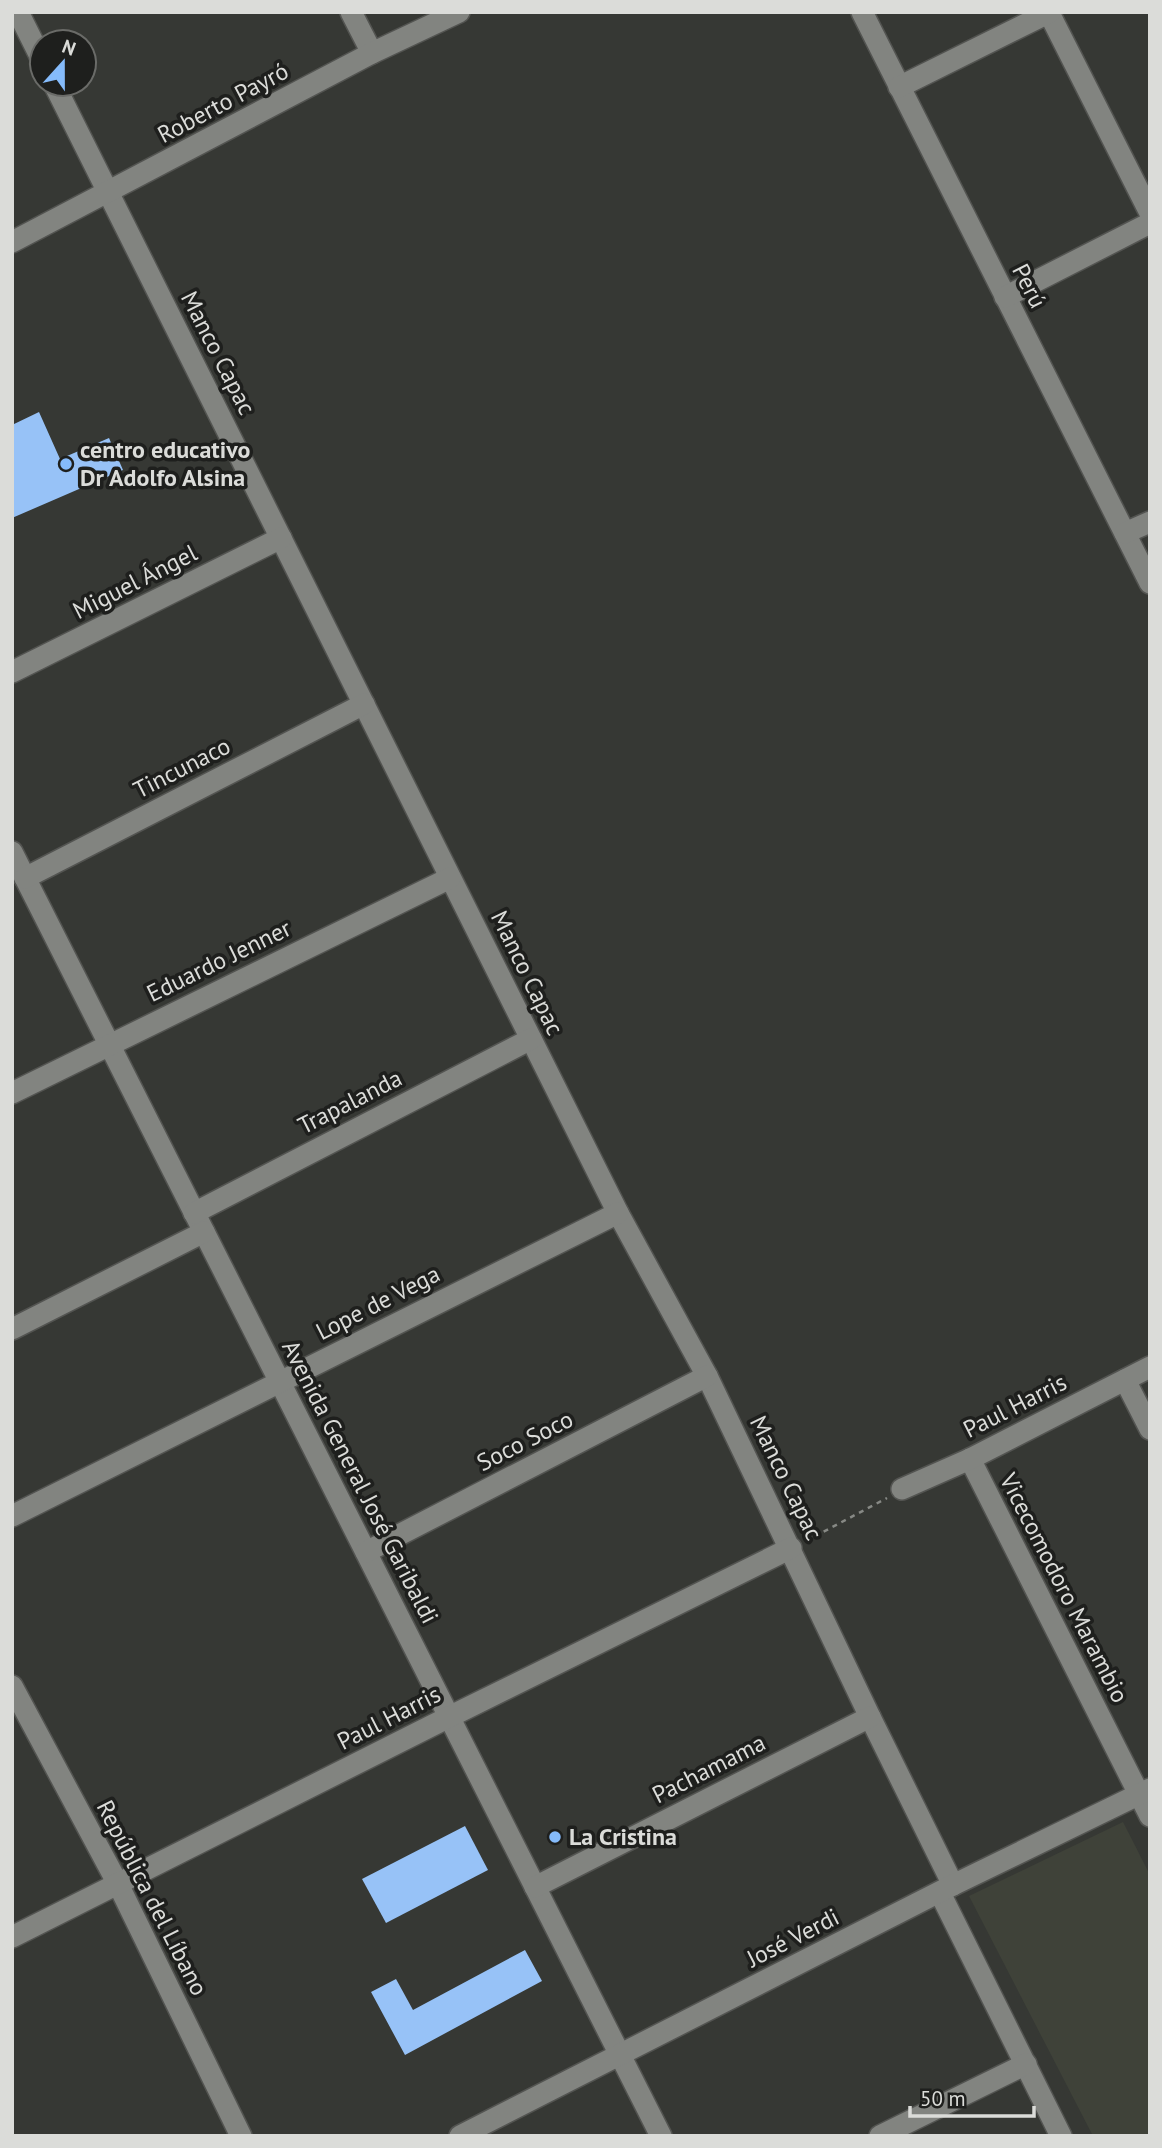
<svg xmlns="http://www.w3.org/2000/svg" width="1162" height="2148" font-family="'PT Sans',sans-serif">
  <style>
    .built { fill: #3f4239 }
    .building { fill: #97c2f7 }
    .lines { fill: none; stroke-linecap: round; stroke-linejoin: round }
    .minor-casing { stroke: #535451; stroke-width: 24 }
    .path { stroke: #878985; stroke-width: 2.5; stroke-dasharray: 5 5; stroke-linecap: butt }
    .minor { stroke: #828480; stroke-width: 21 }
    .poi-dot { fill: #85bbfb; stroke: #1e1f1d; stroke-width: 2.5 }
    .labels { text-anchor: middle; stroke-width: 7; stroke-linejoin: round; paint-order: stroke }
    .street-label { font-size: 24px; fill: #dbdcd9; stroke: #1e1f1d }
    .poi-label { font-size: 24px; font-weight: bold; fill: #dbdcd9; stroke: #1e1f1d; text-anchor: start }
  </style>
  <rect width="100%" height="100%" fill="#363834"/>
  <polygon class="built" points="1123,1822 1150,1875 1150,2136 1093,2136 969,1896"/>
  <g class="building">
    <polygon points="39,412 60,459 109,438 123,470 12,518 12,425"/>
    <polygon points="465,1826 488,1870 386,1923 362,1879"/>
    <polygon points="525,1950 542,1981 405,2055 371,1992 396,1979 413,2010"/>
  </g>
  <g class="lines">
    <defs>
      <g id="minor">
        <polyline points="18,12 42,60"/>
        <polyline points="351,12 372,53"/>
        <polyline points="862,12 1150,583"/>
        <polyline points="1049,13 1150,213"/>
        <polyline points="54,84 618,1213 707,1376 870,1717 953,1885"/>
        <polyline points="899,87 1050,12"/>
        <polyline points="12,242 372,53 459,12"/>
        <polyline points="1005,297 1150,223"/>
        <polyline points="1125,533 1150,522"/>
        <polyline points="12,672 281,538"/>
        <polyline points="12,852 661,2136"/>
        <polyline points="25,878 364,704"/>
        <polyline points="12,1093 450,878"/>
        <polyline points="194,1213 531,1039"/>
        <polyline points="12,1329 204,1232"/>
        <polyline points="1125,1380 1150,1429"/>
        <polyline points="970,1459 1150,1816"/>
        <polyline points="902,1489 970,1459 1150,1367"/>
        <polyline points="12,1516 618,1213"/>
        <polyline points="366,1552 707,1376"/>
        <polyline points="12,1686 118,1884 241,2136"/>
        <polyline points="535,1887 870,1717"/>
        <polyline points="940,1893 1061,2136"/>
        <polyline points="12,1937 449,1717 791,1548"/>
        <polyline points="460,2136 953,1885 1150,1789"/>
        <polyline points="880,2136 1026,2064"/>
      </g>
    </defs>
    <use href="#minor" class="minor-casing"/>
    <polyline class="path" points="806,1541 887,1498"/>
    <use href="#minor" class="minor"/>
  </g>
  <g class="poi-dot">
    <circle cx="66" cy="464" r="7"/>
    <circle cx="555" cy="1837" r="7"/>
  </g>
  <g class="labels">
    <g class="street-label">
      <text transform="translate(223 103) rotate(-28)" y="8">Roberto Payró</text>
      <text transform="translate(1029 286) rotate(63)" y="8">Perú</text>
      <text transform="translate(218 353) rotate(63)" y="8">Manco Capac</text>
      <text transform="translate(135 582) rotate(-27)" y="8">Miguel Ángel</text>
      <text transform="translate(182 768) rotate(-27)" y="8">Tincunaco</text>
      <text transform="translate(219 961) rotate(-26)" y="8">Eduardo Jenner</text>
      <text transform="translate(527 973) rotate(64)" y="8">Manco Capac</text>
      <text transform="translate(350 1102) rotate(-27)" y="8">Trapalanda</text>
      <text transform="translate(378 1303) rotate(-27)" y="8">Lope de Vega</text>
      <text transform="translate(1015 1406) rotate(-27)" y="8">Paul Harris</text>
      <text transform="translate(525 1441) rotate(-27)" y="8">Soco Soco</text>
      <text transform="translate(786 1478) rotate(64)" y="8">Manco Capac</text>
      <text transform="translate(360 1482) rotate(63)" y="8">Avenida General José Garibaldi</text>
      <text transform="translate(1064 1588) rotate(63)" y="8">Vicecomodoro Marambio</text>
      <text transform="translate(389 1718) rotate(-27)" y="8">Paul Harris</text>
      <text transform="translate(709 1769) rotate(-27)" y="8">Pachamama</text>
      <text transform="translate(152 1898) rotate(63)" y="8">República del Líbano</text>
      <text transform="translate(793 1938) rotate(-27)" y="8">José Verdi</text>
    </g>
    <g class="poi-label">
      <text x="80" y="458">centro educativo<tspan x="80" dy="28">Dr Adolfo Alsina</tspan></text>
      <text x="569" y="1845">La Cristina</text>
    </g>
  </g>
  <rect width="1162" height="2148" fill="none" stroke="#dbdcd9" stroke-width="28"/>
  <g transform="translate(63 63) rotate(21)"><circle r="33" fill="#1e1f1d" stroke="#6a6b68" stroke-width="2"/>
  <path d="M0-5L12 26L0 18L-12 26Z" fill="#85bbfb"/>
  <text y="-10" font-size="19" font-weight="bold" text-anchor="middle" fill="#dbdcd9">N</text>
  </g>
  <path d="M910 2106v10h124v-10" fill="none" stroke="#dbdcd9" stroke-width="3.5"/>
  <text x="920" y="2106" font-size="21" fill="#dbdcd9" stroke="#1e1f1d" stroke-width="5" paint-order="stroke">50 m</text>
</svg>
